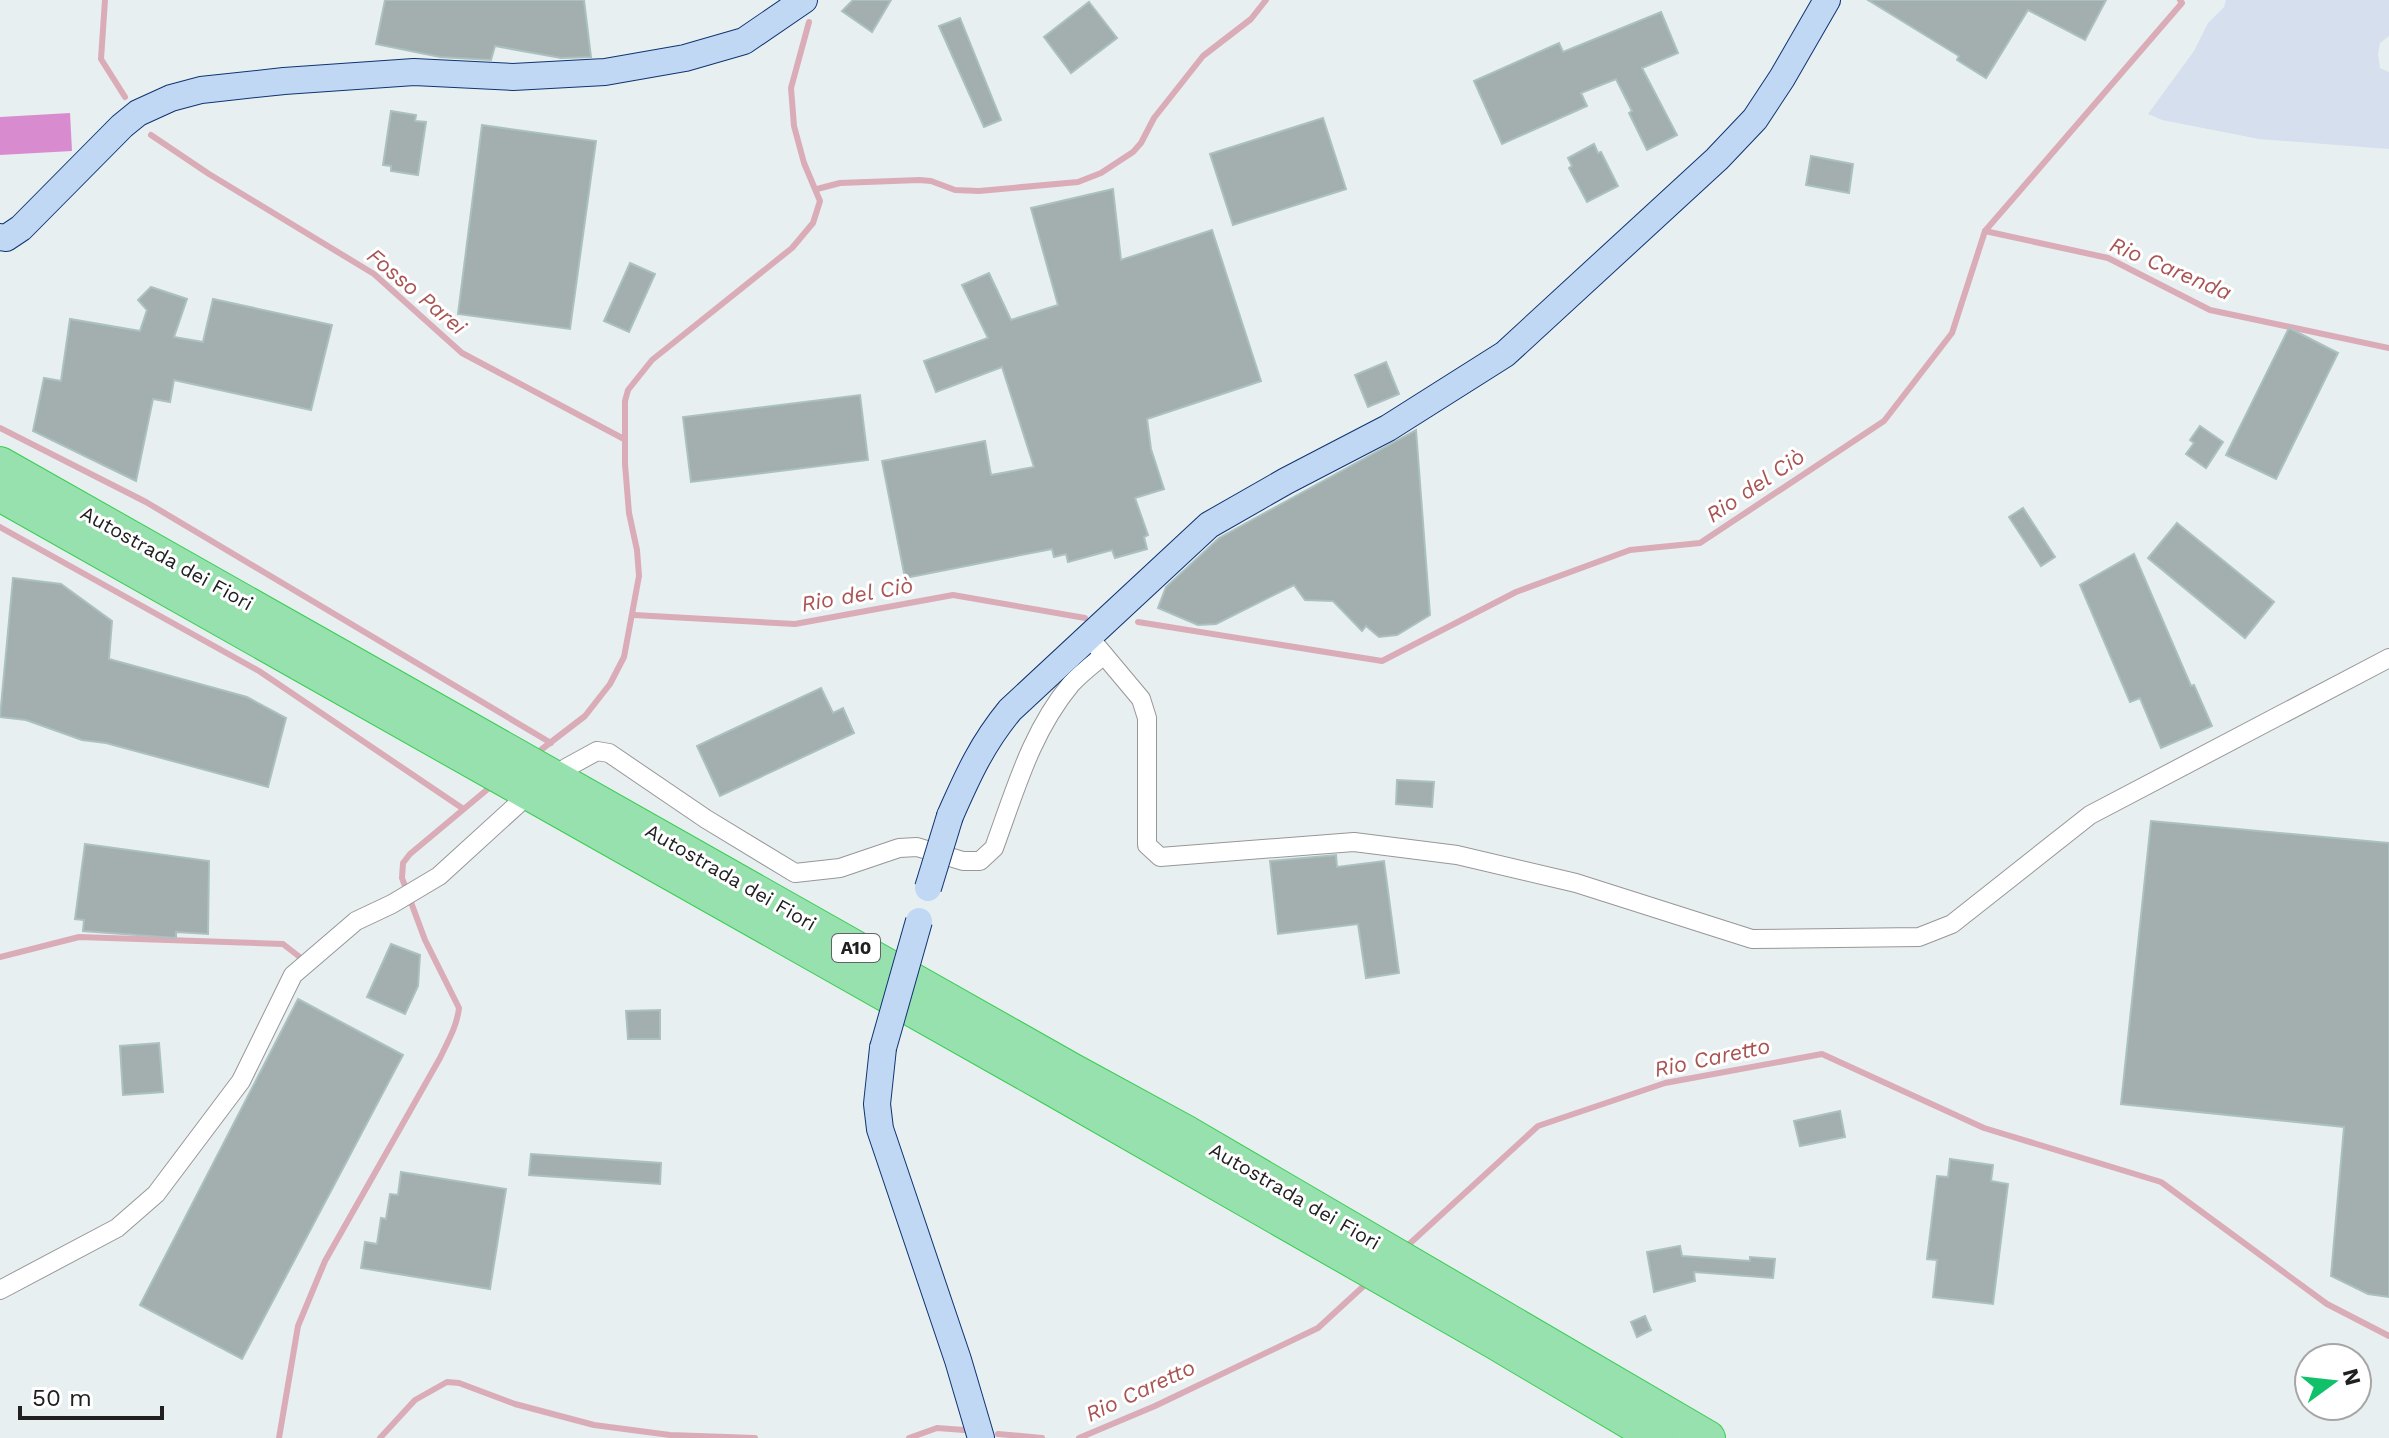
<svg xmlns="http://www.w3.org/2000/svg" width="2389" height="1438" font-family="'Work Sans',sans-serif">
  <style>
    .farmland { fill: #d5dfed }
    .pitch { fill: #d88ccf }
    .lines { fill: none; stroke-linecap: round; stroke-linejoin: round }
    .stream { stroke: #daacb8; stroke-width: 6 }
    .building { fill: #a3aeae; stroke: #abc1c0; stroke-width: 2 }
    .street-casing { stroke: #979797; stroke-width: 20 }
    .secondary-casing { stroke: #0e3471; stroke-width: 28 }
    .highway-casing { stroke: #35ce4e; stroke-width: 36 }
    .street { stroke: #fff; stroke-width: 18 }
    .secondary { stroke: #c1d8f5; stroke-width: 26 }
    .highway { stroke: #96e1ae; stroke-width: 34 }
    .secondary-bridge-casing { stroke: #0e3471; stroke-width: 28; stroke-linecap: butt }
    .secondary-bridge { stroke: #c1d8f5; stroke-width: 26 }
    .labels { text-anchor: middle; stroke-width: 6; stroke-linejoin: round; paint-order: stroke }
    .shield { fill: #fff; stroke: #636363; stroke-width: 2 }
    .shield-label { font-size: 18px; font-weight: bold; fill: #202020 }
    .street-label { font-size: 20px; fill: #202020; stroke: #fff }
    .water-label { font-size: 22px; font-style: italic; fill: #a95453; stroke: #fff }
  </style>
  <rect width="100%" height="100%" fill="#e8eff0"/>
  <polygon class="farmland" points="2226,0 2389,0 2389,36 2380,43 2378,54 2380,68 2389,72 2389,149 2259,139 2162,120 2148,114 2194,51 2208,23 2224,7"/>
  <polygon class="pitch" points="70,113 72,151 0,155 0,117"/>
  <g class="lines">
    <g class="stream">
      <polyline points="105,0 101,59 125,97"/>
      <polyline points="151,135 209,174 374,274 462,353 624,439"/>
      <polyline points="817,189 840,183 919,180 931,181 955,190 979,191 1078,182 1101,173 1133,152 1141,143 1154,118 1203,56 1251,19 1266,0"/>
      <polyline points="1985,231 2108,258 2210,310 2389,348"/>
      <polyline points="0,428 146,502 551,743"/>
      <polyline points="0,527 259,671 462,808"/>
      <polyline points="634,615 795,624 953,595 1085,618"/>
      <polyline points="1138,622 1382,661 1516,592 1630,550 1700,543 1884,421 1952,333 1985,231 2182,3 2180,0"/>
      <polyline points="542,749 585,716 610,684 624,657 639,576 637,550 629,513 625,464 625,401 628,390 652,360 792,248 813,223 820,201 804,163 794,126 791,88 809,22"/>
      <polyline points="0,957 79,937 283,944 301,958"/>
      <polyline points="1406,1247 1538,1126 1665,1083 1822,1054 1984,1128 2161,1182 2327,1304 2389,1336"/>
      <polyline points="998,1434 1042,1438"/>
      <path d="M 279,1438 L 298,1326 L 325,1261 L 440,1058 C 448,1041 457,1026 459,1008 L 425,940 L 402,878 L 403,863 L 410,854 L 489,788"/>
      <polyline points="380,1438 415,1400 447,1382 459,1383 515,1404 594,1425 670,1435 755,1438"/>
      <polyline points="909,1438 937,1428 964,1430"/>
      <polyline points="1079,1438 1155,1406 1318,1328 1368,1282"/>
    </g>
  </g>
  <g class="building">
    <polygon points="385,0 584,0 591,57 561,58 495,46 491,60 440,57 376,44"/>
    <polygon points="853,0 891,0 872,32 842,11"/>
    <polygon points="1868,0 2106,0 2085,40 2028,10 1986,78 1957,60 1959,56"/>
    <polygon points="1089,2 1117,38 1071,73 1044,37"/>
    <polygon points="1661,12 1678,53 1642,68 1677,135 1647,150 1629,113 1632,111 1616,79 1581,93 1587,106 1502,144 1474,81 1559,43 1563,52"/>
    <polygon points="960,18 1001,120 984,127 939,26"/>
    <polygon points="391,111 416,115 415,121 426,122 418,175 391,171 391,166 383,165"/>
    <polygon points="1323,118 1346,189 1233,225 1210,154"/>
    <polygon points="482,125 596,141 570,329 458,314"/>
    <polygon points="1594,144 1598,153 1601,152 1618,186 1587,202 1569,168 1572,166 1568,158"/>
    <polygon points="1811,156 1853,164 1849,193 1806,185"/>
    <polygon points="1113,189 1121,260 1212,230 1261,381 1147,419 1151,449 1164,489 1135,498 1148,535 1144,537 1147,549 1115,558 1112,550 1068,562 1066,554 1054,557 1052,549 905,578 882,461 985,441 991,475 1034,467 1002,367 936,392 924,361 988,338 962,285 989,273 1011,320 1058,305 1031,208"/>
    <polygon points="630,263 655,274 629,332 604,321"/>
    <polygon points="151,287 187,299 174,337 203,342 213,299 332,325 311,410 174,380 170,402 153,399 136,481 33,431 44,378 61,381 70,319 140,331 147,310 138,300"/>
    <polygon points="2289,328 2338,353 2276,479 2226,455"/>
    <polygon points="1386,362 1399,394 1368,407 1355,375"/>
    <polygon points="860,395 868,460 691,482 683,417"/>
    <polygon points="2200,426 2223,442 2206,468 2186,454 2194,443 2190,440"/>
    <polygon points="1416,430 1430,615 1397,635 1379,637 1366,626 1362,631 1333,601 1305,600 1294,585 1216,624 1198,625 1158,608 1166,587 1219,538"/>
    <polygon points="2023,508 2055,557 2041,566 2009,517"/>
    <polygon points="2177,523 2274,602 2245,638 2148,558"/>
    <polygon points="2134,554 2191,686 2194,685 2212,726 2161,748 2140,698 2130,702 2080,585"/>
    <polygon points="13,578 61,584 112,621 109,659 247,697 286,718 268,787 106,743 82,740 26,720 0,717"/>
    <polygon points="821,688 833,713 843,708 854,733 720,796 697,746"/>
    <polygon points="1397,780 1434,782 1432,807 1396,804"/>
    <polygon points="2151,821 2389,843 2389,1297 2368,1294 2331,1276 2344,1127 2121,1104"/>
    <polygon points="85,844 209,861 208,934 176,932 176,938 83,931 84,920 75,919"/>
    <polygon points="1336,855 1337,867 1384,861 1399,973 1366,978 1358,924 1278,934 1270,861"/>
    <polygon points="391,944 420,955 418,986 405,1014 367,997"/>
    <polygon points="298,999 403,1055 242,1359 140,1305"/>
    <polygon points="660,1010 660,1039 628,1039 626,1011"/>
    <polygon points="159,1043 163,1092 123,1095 120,1046"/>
    <polygon points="1840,1111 1845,1137 1800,1146 1794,1121"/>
    <polygon points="531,1154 661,1163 660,1184 529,1175"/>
    <polygon points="1950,1159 1993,1165 1991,1181 2008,1184 1993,1304 1933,1297 1937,1260 1927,1259 1937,1176 1948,1177"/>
    <polygon points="401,1172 506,1189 490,1289 361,1268 365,1242 377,1244 381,1218 386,1219 390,1194 398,1195"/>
    <polygon points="1680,1246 1682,1256 1750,1261 1750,1257 1775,1259 1773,1278 1694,1272 1695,1281 1654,1292 1647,1252"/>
    <polygon points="1645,1316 1651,1330 1637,1337 1631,1322"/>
  </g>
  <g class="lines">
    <defs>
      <g id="street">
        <polyline points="1089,637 1141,699 1147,718 1147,845 1160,857 1354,842 1457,855 1576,883 1752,939 1919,937 1952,924 2090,815 2389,658"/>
        <path d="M 566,768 L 597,751 L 609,753 L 706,819 L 795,873 L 840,868 L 899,848 L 917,847 L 963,861 L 980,861 L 994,848 C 1015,791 1031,732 1071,684 C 1081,673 1093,664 1104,655"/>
        <polyline points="0,1290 117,1228 156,1194 241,1081 293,975 356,921 392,904 439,876 518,804"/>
      </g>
      <g id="secondary">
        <polyline points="0,237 6,238 21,228 122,126 138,113 171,98 201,90 284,81 414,72 513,77 605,72 685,58 744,41 804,0"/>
        <path d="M 950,816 C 968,775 982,744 1010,710 L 1209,525 L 1286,481 L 1388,428 L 1505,354 L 1717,159 L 1755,119 L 1782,78 L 1827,0"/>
        <polyline points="883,1048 877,1104 880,1129 958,1360 981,1438"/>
      </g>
      <g id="highway">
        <polyline points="0,464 1073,1071 1185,1132 1708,1438"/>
        <polyline points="0,494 1048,1086 1495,1342 1657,1438"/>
      </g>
    </defs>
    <use href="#street" class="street-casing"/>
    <use href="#secondary" class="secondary-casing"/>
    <use href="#highway" class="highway-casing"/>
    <use href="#street" class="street"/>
    <use href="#secondary" class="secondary"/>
    <use href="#highway" class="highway"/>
    <defs>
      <g id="secondary-bridge">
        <polyline points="928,888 950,816"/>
        <polyline points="883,1048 919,921"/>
      </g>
    </defs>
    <use href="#secondary-bridge" class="secondary-bridge-casing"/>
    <use href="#secondary-bridge" class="secondary-bridge"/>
  </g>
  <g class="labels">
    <rect class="shield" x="832" y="934" width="48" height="28" rx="6"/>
    <g class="shield-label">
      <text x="856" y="954">A10</text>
    </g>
    <g class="street-label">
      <text transform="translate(167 558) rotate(29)" y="7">Autostrada dei Fiori</text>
      <text transform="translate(731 877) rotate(30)" y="7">Autostrada dei Fiori</text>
      <text transform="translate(1295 1196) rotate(30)" y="7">Autostrada dei Fiori</text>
    </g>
    <g class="water-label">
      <text transform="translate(2171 268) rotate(23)" y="8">Rio Carenda</text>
      <text transform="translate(417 291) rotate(40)" y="8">Fosso Parei</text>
      <text transform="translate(1755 485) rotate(-34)" y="8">Rio del Ciò</text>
      <text transform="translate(857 594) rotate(-10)" y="8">Rio del Ciò</text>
      <text transform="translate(1712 1057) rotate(-12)" y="8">Rio Caretto</text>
      <text transform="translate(1140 1390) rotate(-25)" y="8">Rio Caretto</text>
    </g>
  </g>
  <g transform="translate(2333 1382) rotate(75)"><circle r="38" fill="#ffffff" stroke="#a6a6a6" stroke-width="2"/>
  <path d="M0-6L14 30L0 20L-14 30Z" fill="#10c16a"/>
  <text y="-12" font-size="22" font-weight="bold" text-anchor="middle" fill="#202020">N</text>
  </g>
  <path d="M20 1406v12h142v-12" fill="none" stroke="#202020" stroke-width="4"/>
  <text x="32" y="1406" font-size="24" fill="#202020" stroke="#ffffff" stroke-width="6" paint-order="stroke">50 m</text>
</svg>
